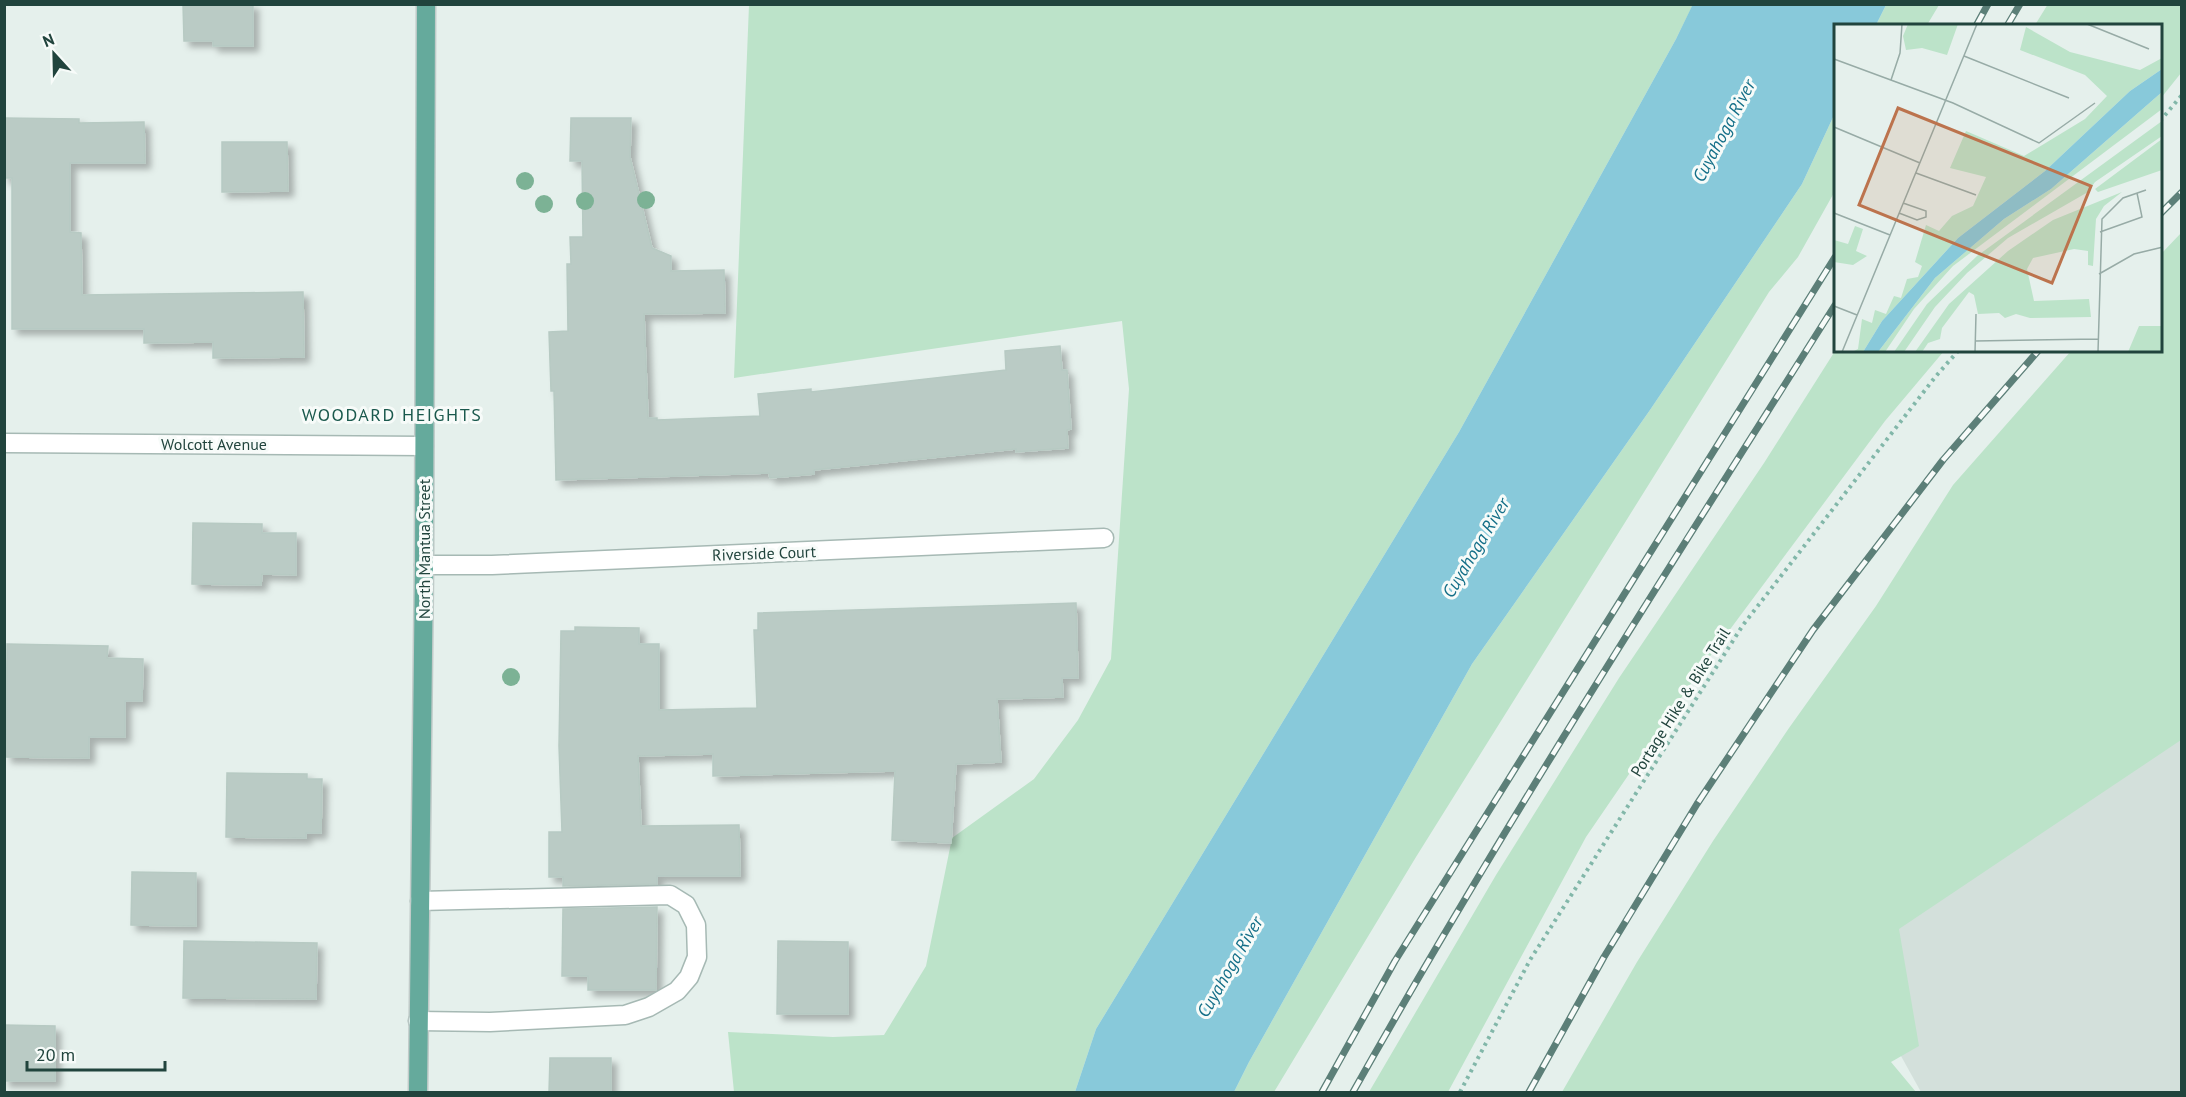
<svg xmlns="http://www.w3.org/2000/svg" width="2186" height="1097" font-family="'PT Sans',sans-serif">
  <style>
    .built { fill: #d3e0db }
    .green { fill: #bce3c9 }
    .water { fill: #88c9da }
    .building { fill: #bacbc5; stroke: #b7cac3; stroke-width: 1.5; filter: url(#shadow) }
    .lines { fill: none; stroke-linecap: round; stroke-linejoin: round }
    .minor-casing { stroke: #a6b9b4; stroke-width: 21 }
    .major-casing { stroke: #c1cbc9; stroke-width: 21 }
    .path { stroke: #82b7a9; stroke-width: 4; stroke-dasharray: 3 4.5; stroke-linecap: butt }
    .minor { stroke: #fff; stroke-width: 18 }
    .major { stroke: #65aa9c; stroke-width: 18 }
    .rail-casing { stroke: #5c7f78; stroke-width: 7 }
    .rail { stroke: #f7fbf9; stroke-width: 4.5; stroke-dasharray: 14; stroke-linecap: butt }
    .tree { fill: #7cb295 }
    .labels { text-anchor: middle; stroke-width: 6; stroke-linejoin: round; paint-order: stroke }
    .street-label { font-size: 16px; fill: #21443d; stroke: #f7fbf9 }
    .water-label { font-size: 18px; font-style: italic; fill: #146f88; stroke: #f7fbf9 }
    .neighbourhood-label { font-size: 18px; letter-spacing: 1.5px; fill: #1a594d; stroke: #f7fbf9 }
    .inset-road { fill: none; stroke: #97aba6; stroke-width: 1.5 }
    .view { fill: #bc734d; fill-opacity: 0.15; stroke: #bc734d; stroke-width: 3 }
    .inset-edge { fill: none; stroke: #21443d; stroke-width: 3 }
  </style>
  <defs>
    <filter id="shadow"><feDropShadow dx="5.5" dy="5.5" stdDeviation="3" flood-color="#0004"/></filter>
  </defs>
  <rect width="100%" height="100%" fill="#e5f0ec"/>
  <polygon class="built" points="2181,721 2181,1092 1921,1092 1855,973 1878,874"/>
  <g class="green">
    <polygon points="2048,4 2181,5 2181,73 2161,98 2160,26 2035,25"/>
    <polygon points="749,5 1693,5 1676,39 1459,432 1096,1029 1075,1092 734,1092 728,1032 833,1037 884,1035 926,966 952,838 1034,779 1078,720 1111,659 1129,389 1122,321 734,378"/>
    <polygon points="1886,5 1886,4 1939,5 1927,25 1876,25"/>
    <polygon points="1835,113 1835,191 1798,257 1769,292 1416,857 1274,1092 1234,1092 1249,1062 1472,664 1650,410 1802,184"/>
    <polygon points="2181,233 2181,740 1899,929 1919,1046 1891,1062 1916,1092 1562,1092 1637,962 1713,841 1789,728 1876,606 1953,485 2071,351 2160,351 2161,254"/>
    <polygon points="1835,351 1944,351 1885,421 1705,663 1586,837 1448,1092 1369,1092 1496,875 1619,678 1764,463"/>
  </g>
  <polygon class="water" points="1693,4 1886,5 1876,25 1835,26 1835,113 1802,184 1650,410 1472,664 1249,1062 1234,1092 1075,1092 1096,1029 1459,432 1676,39"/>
  <g class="building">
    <polygon points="183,4 253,4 253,46 213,46 213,41 184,41"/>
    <polygon points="4,118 79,119 79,123 144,122 145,163 70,163 70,232 81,233 82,295 303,292 304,357 213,358 213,342 144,343 144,329 12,329 12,178 4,178"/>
    <polygon points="571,118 631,118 630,157 652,248 671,256 671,271 724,270 725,313 644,314 648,418 657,418 657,420 760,416 758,394 811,389 811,392 1006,370 1005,351 1060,346 1062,370 1067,370 1071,429 1067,430 1068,448 1016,452 1016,449 814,470 814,474 770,478 769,473 556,480 554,391 551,391 549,332 568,331 567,264 571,264 570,237 583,237 582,161 570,161"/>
    <polygon points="222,142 287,142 288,191 222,192"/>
    <polygon points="193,523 262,524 262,533 296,533 296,575 262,574 261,585 192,584"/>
    <polygon points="1076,603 1078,678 1062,678 1063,697 997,699 1001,762 956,764 951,843 892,840 895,771 713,776 713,754 638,756 641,826 739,825 740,876 657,876 657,884 563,886 563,877 549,877 549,832 562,832 559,746 561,631 575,631 575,627 639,628 639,644 659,644 659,710 757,708 754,630 758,630 758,613"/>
    <polygon points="7,644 108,646 107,658 143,659 142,701 125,701 125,737 89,737 89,758 6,757"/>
    <polygon points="227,773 307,774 307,779 322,779 321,833 306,833 306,838 226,837"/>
    <polygon points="132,872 196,873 196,926 131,925"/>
    <polygon points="657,907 656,990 588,990 588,976 562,976 563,909"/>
    <polygon points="184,941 317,943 316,999 183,998"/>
    <polygon points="778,941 848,942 848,1014 777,1014"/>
    <polygon points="4,1025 55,1026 55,1081 4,1081"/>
    <polygon points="550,1058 611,1058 611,1092 549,1092"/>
  </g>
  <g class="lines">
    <defs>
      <g id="minor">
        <polyline points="4,443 424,446"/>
        <polyline points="424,565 492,565 1104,538"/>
        <polyline points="418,1021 490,1022 625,1015 649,1007 677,991 689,977 697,957 696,925 686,905 670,895 420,901"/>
      </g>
      <polyline id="major" points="418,1092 424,565 426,4"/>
    </defs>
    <use href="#minor" class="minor-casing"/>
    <use href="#major" class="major-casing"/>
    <g class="path">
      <polyline points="2160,121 2182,95"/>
      <polyline points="1460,1092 1530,960 1743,625 1936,376 1958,351"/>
    </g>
    <use href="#minor" class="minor"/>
    <use href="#major" class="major"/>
    <defs>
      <g id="rail">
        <polyline points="1976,26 1988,4"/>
        <polyline points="2007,26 2020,4"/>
        <polyline points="2160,214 2182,192"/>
        <polyline points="1322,1092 1395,961 1835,257"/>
        <path d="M 1353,1092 C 1504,824 1671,565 1835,305"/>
        <polyline points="1529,1092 1604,957 1697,804 1813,630 1943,460 2038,351"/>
      </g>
    </defs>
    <use href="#rail" class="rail-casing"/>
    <use href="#rail" class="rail"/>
  </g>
  <g class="tree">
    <circle cx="525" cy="181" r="9"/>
    <circle cx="646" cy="200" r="9"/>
    <circle cx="585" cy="201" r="9"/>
    <circle cx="544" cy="204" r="9"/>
    <circle cx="511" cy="677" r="9"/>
  </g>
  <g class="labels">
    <g class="street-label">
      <text x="214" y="450">Wolcott Avenue</text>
      <text transform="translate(424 549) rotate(-90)" y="6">North Mantua Street</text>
      <text transform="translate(764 553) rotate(-2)" y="6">Riverside Court</text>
      <text transform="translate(1680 702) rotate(-58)" y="6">Portage Hike &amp; Bike Trail</text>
    </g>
    <g class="water-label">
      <text transform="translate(1724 131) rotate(-62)" y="6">Cuyahoga River</text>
      <text transform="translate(1476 548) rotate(-59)" y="6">Cuyahoga River</text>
      <text transform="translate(1230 967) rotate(-60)" y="6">Cuyahoga River</text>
    </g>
    <g class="neighbourhood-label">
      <text x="392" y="421">WOODARD HEIGHTS</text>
    </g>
  </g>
  <g transform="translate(1834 24)">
    <rect width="328" height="328" fill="#e5f0ec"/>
    <path d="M 74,0 L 124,0 L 113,31 L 88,24 L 72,26 L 69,12 ZM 192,3 L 236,28 L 306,46 L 328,34 L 328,45 L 296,67 L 211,147 L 124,214 L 48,297 L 29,328 L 18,328 L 24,325 L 28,295 L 38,299 L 41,286 L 52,290 L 60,272 L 67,274 L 73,255 L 84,253 L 88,242 L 81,238 L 92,201 L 105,207 L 118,192 L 139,182 L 152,153 L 116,144 L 132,107 L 190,132 L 251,95 L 273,72 L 251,51 L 186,26 ZM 328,68 L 328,85 L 119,242 L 80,285 L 51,328 L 44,328 L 101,254 L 170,195 L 217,165 ZM 328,97 L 328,112 L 261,158 L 254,168 L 174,214 L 133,249 L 101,283 L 70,328 L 60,328 L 93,280 L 143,232 ZM 328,115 L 328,146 L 264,168 L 261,165 ZM 288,168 L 270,182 L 262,195 L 259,242 L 254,241 L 254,227 L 240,225 L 199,234 L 193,245 L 200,277 L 255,275 L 257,293 L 196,294 L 182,290 L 171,294 L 165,289 L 144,290 L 140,271 L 135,268 L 108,304 L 106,315 L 94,319 L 88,328 L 81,328 L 115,280 L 174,227 L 219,196 ZM 21,202 L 29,205 L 22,227 L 33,232 L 19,241 L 0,238 L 0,216 L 14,220 ZM 305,302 L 328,302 L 328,328 L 294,328 Z" fill="#bce3c9"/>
    <path d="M 328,45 L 328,68 L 217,165 L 170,195 L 101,254 L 44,328 L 29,328 L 48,297 L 124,214 L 211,147 L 296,67 Z" fill="#88c9da"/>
    <path class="inset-road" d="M 253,0 L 315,25M 130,32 L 235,74M 0,35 L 119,79 L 205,119 L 261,79M 57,56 L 66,29 L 68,0M 0,103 L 86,139M 82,149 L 142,171M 0,189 L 56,211M 65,189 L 83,196 L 92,193 L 92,187 L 69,179M 266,208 L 308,193 L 303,169M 265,250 L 300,230 L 329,223M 0,282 L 23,291M 141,317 L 264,315M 8,328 L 143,0M 141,328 L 142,290M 264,328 L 268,195 L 289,174 L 312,166"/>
    <path class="view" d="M 64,84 L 257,162 L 218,259 L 25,181 Z"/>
    <rect width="328" height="328" class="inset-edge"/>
  </g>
  <rect width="2186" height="1097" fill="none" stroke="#21443d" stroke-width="12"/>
  <g transform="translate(54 54) rotate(338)" stroke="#f7fbf9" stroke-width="4.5" paint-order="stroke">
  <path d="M0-4.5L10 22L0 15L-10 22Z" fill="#21443d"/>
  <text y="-9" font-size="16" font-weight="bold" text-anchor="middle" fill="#21443d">N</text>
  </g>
  <path d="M27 1061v9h138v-9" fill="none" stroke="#21443d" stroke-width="3"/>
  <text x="36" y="1061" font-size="18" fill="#21443d" stroke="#f7fbf9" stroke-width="4.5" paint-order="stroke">20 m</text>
</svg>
